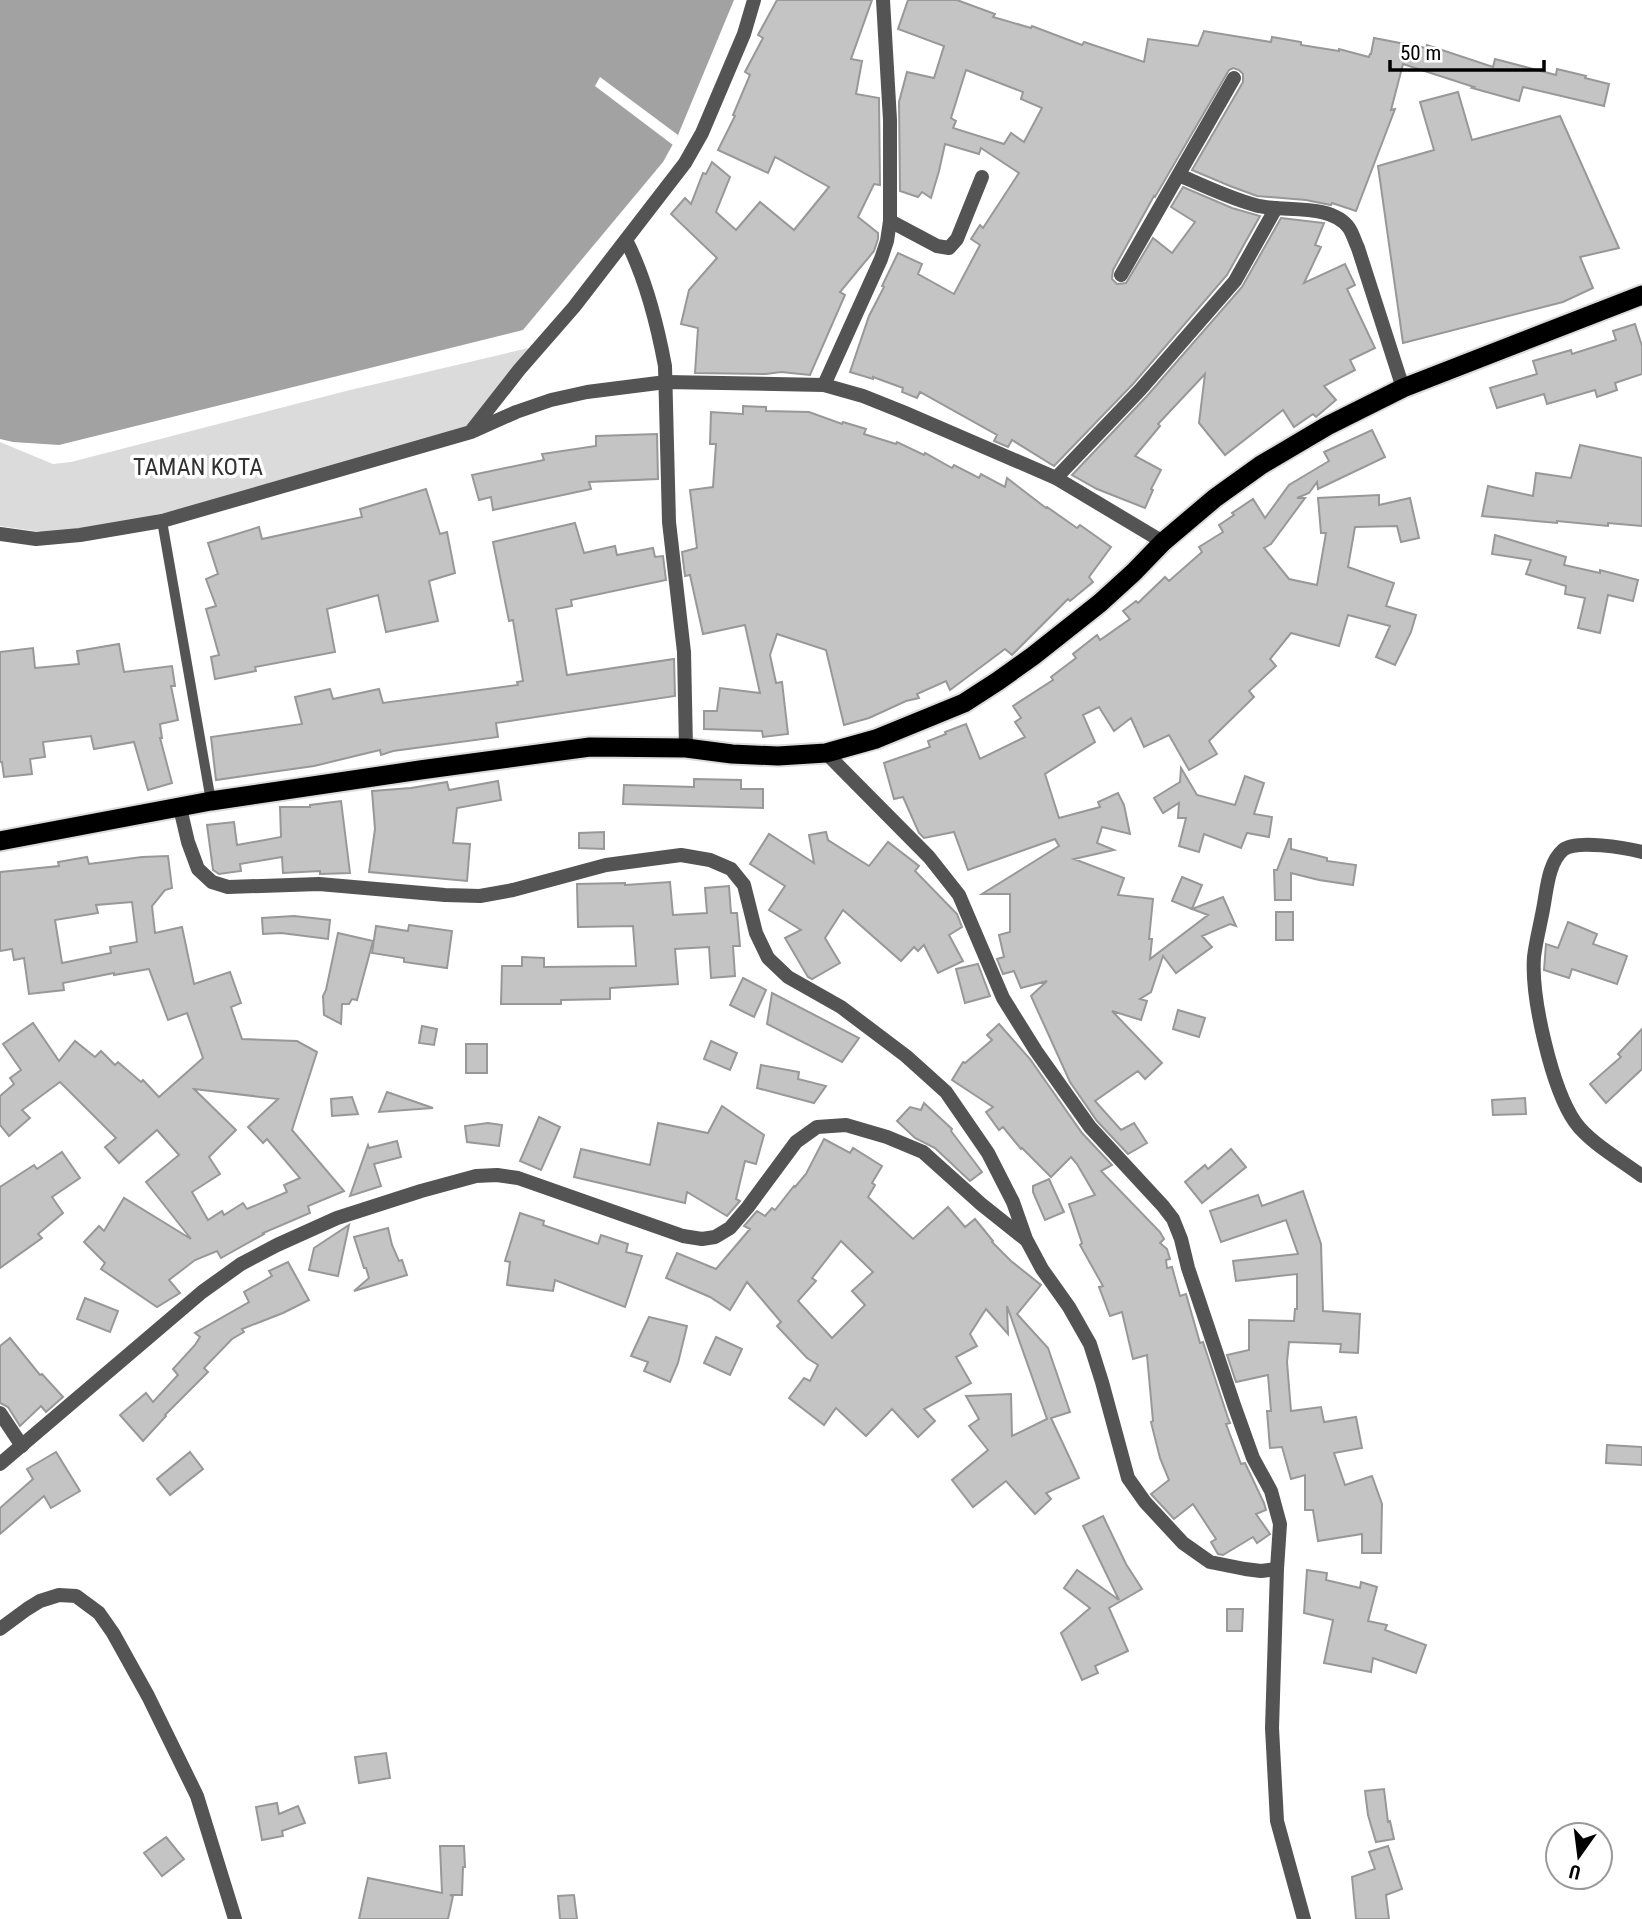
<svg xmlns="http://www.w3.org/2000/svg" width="1642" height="1919" font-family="'Roboto Condensed',sans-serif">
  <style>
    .green { fill: #dbdbdb }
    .water { fill: #a2a2a2 }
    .pier { fill: #fff }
    .building { fill: #c4c4c4; stroke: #989898; stroke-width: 2; fill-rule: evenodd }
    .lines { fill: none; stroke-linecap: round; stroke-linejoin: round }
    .trunk-casing { stroke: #dbdbdb; stroke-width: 23 }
    .service { stroke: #545454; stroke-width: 10 }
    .minor { stroke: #545454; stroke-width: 14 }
    .tertiary { stroke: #545454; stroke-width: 14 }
    .trunk { stroke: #000; stroke-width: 19 }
    .labels { text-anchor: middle; stroke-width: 7; stroke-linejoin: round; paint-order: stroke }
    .park-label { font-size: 24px; fill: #323232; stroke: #fff }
  </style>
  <rect width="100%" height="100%" fill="#fff"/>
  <polygon class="green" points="533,347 469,429 206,503 138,519 48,533 0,526 0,442 53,464 71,462 350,390"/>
  <polygon class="water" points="0,0 734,0 678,135 663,162 523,330 59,445 13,442 0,439"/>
  <polygon class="pier" points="600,77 678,135 673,145 595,86"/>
  <g class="building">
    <polygon points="777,0 872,0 851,59 862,61 856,94 879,98 880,185 874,184 858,217 878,233 878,239 874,251 840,292 845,295 810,375 781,372 766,374 695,373 698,328 681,324 689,290 717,258 671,214 685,198 691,204 703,173 706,174 712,162 730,177 716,212 736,230 760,202 794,230 829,187 775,157 768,173 718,150 735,116 733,115 750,75 745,72 763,38 758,35"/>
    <path d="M 908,0 L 957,0 L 995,14 L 993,17 L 1031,28 L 1032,26 L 1082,45 L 1084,42 L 1144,62 L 1148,39 L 1198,46 L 1204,31 L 1271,42 L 1272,37 L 1301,42 L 1301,45 L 1339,51 L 1339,49 L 1369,57 L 1370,54 L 1371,54 L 1374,38 L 1426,48 L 1427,45 L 1493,67 L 1495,59 L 1556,75 L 1557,69 L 1586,76 L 1585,78 L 1609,84 L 1604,106 L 1523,87 L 1519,101 L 1472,88 L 1474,87 L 1403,64 L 1391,110 L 1395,109 L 1356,211 L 1332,203 L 1331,205 L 1306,200 L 1257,196 L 1230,186 L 1192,170 L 1243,82 L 1243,74 L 1239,70 L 1233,68 L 1229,70 L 1155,197 L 1154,196 L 1113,270 L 1112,279 L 1117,284 L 1126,283 L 1153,238 L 1172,253 L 1195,222 L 1171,207 L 1183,187 L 1232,208 L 1260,216 L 1227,275 L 1133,384 L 1054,466 L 1012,440 L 1008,447 L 994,441 L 997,435 L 920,392 L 917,398 L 902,392 L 903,388 L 873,377 L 873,379 L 850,372 L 869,316 L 884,287 L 882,286 L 898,253 L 922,264 L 918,274 L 954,294 L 980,245 L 971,239 L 980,225 L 983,228 L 1019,173 L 981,148 L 979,154 L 945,144 L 939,171 L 931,198 L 922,192 L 918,197 L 900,191 L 899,102 L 907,72 L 934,78 L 944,46 L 898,29 ZM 966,70 L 1023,92 L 1021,99 L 1042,108 L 1024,142 L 1011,133 L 1004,144 L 953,128 L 956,121 L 951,118 Z"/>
    <polygon points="1458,92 1472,140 1560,116 1619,248 1580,257 1593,288 1563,302 1403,343 1378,166 1434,150 1420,102"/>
    <polygon points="1281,218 1324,223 1315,245 1321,247 1304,283 1345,264 1355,285 1347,289 1375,348 1350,360 1355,370 1324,386 1336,400 1316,417 1313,414 1294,427 1283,410 1225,455 1199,423 1205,374 1158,424 1160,426 1135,456 1161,470 1151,489 1153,490 1145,508 1097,489 1072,475 1147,396 1242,287"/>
    <polygon points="1635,324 1642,346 1642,374 1615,383 1617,390 1597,397 1595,390 1547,404 1544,394 1497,408 1490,388 1537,374 1533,361 1571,350 1572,354 1616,340 1613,331"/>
    <polygon points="743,406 766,407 766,411 809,412 842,424 843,422 866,429 864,434 896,444 897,442 924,455 925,453 952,468 954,465 979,478 981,474 1005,487 1007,478 1046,508 1047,507 1077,528 1080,525 1111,547 1089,577 1093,582 1070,601 1068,599 1012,655 1005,649 950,690 946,681 917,694 919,698 906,701 869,718 844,725 826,650 777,634 770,655 776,683 782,682 788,734 763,737 762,731 704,729 704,711 717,711 720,688 760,693 745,625 703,634 690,575 685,576 682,552 697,548 690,490 713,487 716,444 710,444 711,412 743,414"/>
    <polygon points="1372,430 1385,457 1318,489 1317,482 1309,493 1297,498 1305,498 1271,544 1264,548 1289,579 1317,585 1326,533 1321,533 1318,498 1379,495 1379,505 1410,498 1419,538 1401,542 1397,526 1355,527 1348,567 1394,583 1386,606 1416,615 1411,632 1395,665 1376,657 1390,626 1348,615 1339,646 1291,633 1270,659 1276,666 1249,691 1254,697 1209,741 1217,754 1189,770 1169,735 1144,747 1131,718 1114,731 1099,707 1083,715 1095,742 1045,774 1059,818 1100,807 1098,802 1118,793 1124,805 1130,834 1102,827 1097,843 1114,850 1074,859 1124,878 1118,895 1153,899 1149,939 1152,939 1150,959 1208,915 1192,909 1223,897 1236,926 1230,924 1202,936 1212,947 1176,973 1163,956 1151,992 1140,999 1147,1001 1141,1020 1112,1011 1162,1063 1145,1079 1138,1071 1095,1101 1121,1130 1134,1123 1147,1143 1128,1154 1097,1121 1070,1082 1031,996 1047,981 1021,988 1014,971 1003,974 997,959 1004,957 999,935 1010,932 1010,894 982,894 1059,846 1055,839 968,870 954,832 924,838 919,833 903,797 894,799 884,763 930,747 928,741 946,734 945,732 966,724 980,759 1025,737 1015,722 1021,718 1013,706 1053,680 1051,677 1076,658 1073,654 1097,635 1100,640 1130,619 1123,611 1136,601 1138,603 1165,577 1169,581 1202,552 1199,547 1223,532 1219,525 1234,515 1232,513 1253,499 1265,518 1289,485 1329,461 1324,452"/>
    <polygon points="657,434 658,479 589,482 591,489 493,510 491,497 479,500 472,475 544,460 542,454 596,446 596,436"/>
    <polygon points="1580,445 1642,458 1642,526 1608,523 1608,526 1557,521 1557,523 1482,516 1488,486 1533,496 1536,473 1571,478"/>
    <polygon points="426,489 440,534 447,532 455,573 429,581 438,621 386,632 378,595 327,609 335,652 255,667 256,671 215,679 211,657 219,655 206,609 216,606 206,579 218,574 208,543 259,527 262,539 362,517 360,509"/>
    <polygon points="575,523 584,553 615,546 617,555 653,548 655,557 663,556 666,580 571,600 572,606 556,609 567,675 674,659 675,696 496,723 498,737 393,751 381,755 380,750 314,766 216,780 211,737 302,724 295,697 330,689 333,699 379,689 383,703 518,685 517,682 523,681 513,620 509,621 493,542"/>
    <polygon points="1495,535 1566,557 1564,565 1600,573 1600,570 1638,580 1633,601 1608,595 1600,633 1578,628 1585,598 1565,594 1566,586 1526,574 1531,560 1492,554"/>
    <polygon points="119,644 124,672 172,666 175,686 171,686 178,720 160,724 162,738 160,738 172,783 148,790 134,742 94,749 91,736 43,742 45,757 30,759 32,774 4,777 2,762 0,762 0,652 33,648 35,668 79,664 77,651"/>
    <polygon points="1181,768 1197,795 1235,805 1245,776 1264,783 1254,814 1272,817 1269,837 1247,833 1241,848 1204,834 1199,852 1179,846 1186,818 1178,818 1179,803 1163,813 1154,798 1180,782"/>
    <polygon points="694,779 741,780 741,789 763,789 763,808 623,804 624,785 694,787"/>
    <polygon points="498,781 501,800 457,808 453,843 470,844 467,881 369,872 375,829 372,791 411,788 447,782 449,790"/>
    <polygon points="341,801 350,873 320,874 320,871 283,873 282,857 240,864 241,871 219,874 213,870 207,825 234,822 237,845 281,837 280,807 310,807 310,805"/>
    <polygon points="604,832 604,849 579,848 579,833"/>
    <polygon points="826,832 828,840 869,866 888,842 919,866 915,871 957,914 962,927 949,935 963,961 938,973 924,945 918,951 914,947 901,961 843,910 825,938 840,963 812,979 808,977 785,938 801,930 769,910 785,886 750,864 769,834 814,863 809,835"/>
    <polygon points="1289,839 1291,839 1291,849 1327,858 1327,861 1356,865 1353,885 1319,880 1291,873 1291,900 1275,900 1274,870 1277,870"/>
    <path d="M 168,856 L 172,888 L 165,890 L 152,906 L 155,933 L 182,927 L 194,984 L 230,972 L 241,1003 L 231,1007 L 242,1039 L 297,1041 L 317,1052 L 292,1130 L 344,1191 L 308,1206 L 310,1213 L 263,1233 L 264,1234 L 221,1258 L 217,1251 L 195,1260 L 169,1280 L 180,1293 L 157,1307 L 101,1269 L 105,1263 L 84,1242 L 99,1226 L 104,1231 L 124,1198 L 191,1239 L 146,1182 L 179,1155 L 157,1130 L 119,1163 L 105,1147 L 116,1138 L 60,1082 L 22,1110 L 30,1118 L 9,1136 L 0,1125 L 0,1096 L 14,1084 L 10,1078 L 21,1070 L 3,1044 L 33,1023 L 59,1061 L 75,1041 L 95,1057 L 101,1051 L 115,1065 L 118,1062 L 141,1082 L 143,1080 L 159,1097 L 203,1058 L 187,1013 L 168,1020 L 149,969 L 114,975 L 114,973 L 63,983 L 64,990 L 29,994 L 24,958 L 14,960 L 12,949 L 0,951 L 0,872 L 59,866 L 58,862 L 87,857 L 89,864 L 142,857 ZM 132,902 L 137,942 L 110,947 L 111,953 L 62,963 L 55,920 L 98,913 L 96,905 ZM 194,1089 L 278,1099 L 248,1127 L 263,1143 L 267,1139 L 300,1178 L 284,1185 L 287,1192 L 247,1209 L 243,1203 L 224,1215 L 222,1211 L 208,1220 L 192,1192 L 220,1174 L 209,1157 L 236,1130 Z"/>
    <polygon points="1182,877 1202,885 1192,909 1172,901"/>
    <polygon points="670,882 673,915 707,913 705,888 729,886 731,913 737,913 740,946 733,946 735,976 711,978 709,947 675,949 678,984 610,988 610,999 561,1000 561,1004 501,1004 502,966 522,966 522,957 544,958 544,967 636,966 633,926 578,927 577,884 625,883 625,885"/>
    <rect x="1276" y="912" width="17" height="28"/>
    <polygon points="294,916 330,920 328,939 281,933 263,934 262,918"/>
    <polygon points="1568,922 1597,934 1593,944 1627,956 1617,984 1572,969 1569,978 1544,970 1546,944 1558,948"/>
    <polygon points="409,925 452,931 447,968 404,962 404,958 372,953 376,926 408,931"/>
    <polygon points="338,933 373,941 357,1000 352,999 349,1004 342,1004 341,1024 324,1015 323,996 326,990"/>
    <polygon points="978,964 990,996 965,1003 956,969"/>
    <polygon points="743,978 766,990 754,1017 730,1005"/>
    <polygon points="772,993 859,1038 842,1062 767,1024"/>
    <polygon points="1178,1010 1205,1018 1199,1037 1173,1029"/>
    <polygon points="999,1024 1030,1059 1082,1133 1112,1165 1101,1171 1160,1232 1164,1239 1160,1243 1167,1249 1170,1259 1166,1260 1167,1268 1172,1267 1180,1296 1186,1294 1200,1343 1203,1342 1228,1418 1230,1423 1226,1424 1241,1464 1245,1463 1264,1503 1266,1510 1256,1514 1270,1534 1257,1543 1253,1537 1223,1555 1218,1554 1211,1542 1216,1539 1193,1504 1174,1519 1151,1494 1169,1480 1160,1458 1151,1422 1153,1421 1147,1355 1133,1359 1122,1312 1110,1316 1099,1287 1103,1286 1080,1245 1082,1243 1069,1204 1095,1195 1077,1164 1071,1157 1051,1177 1022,1148 1021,1149 1003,1127 999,1130 986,1112 993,1107 952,1080 963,1062 965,1063 992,1040 987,1035"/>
    <polygon points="422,1026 437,1029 434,1045 419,1043"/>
    <polygon points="1642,1029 1642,1069 1606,1103 1590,1084 1621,1057 1618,1054"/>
    <polygon points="711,1041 737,1053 730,1070 704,1059"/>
    <rect x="466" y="1044" width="21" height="29"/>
    <polygon points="761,1065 799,1072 798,1079 826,1086 814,1103 757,1088"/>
    <polygon points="387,1092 433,1108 379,1112"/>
    <polygon points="352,1097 358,1114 332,1116 331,1099"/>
    <polygon points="1525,1098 1526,1114 1493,1115 1492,1100"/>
    <polygon points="924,1103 952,1129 951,1131 982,1172 970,1181 935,1148 915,1138 897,1121 910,1107 921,1110"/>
    <polygon points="722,1106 764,1135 756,1164 745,1161 736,1199 740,1201 727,1216 687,1192 685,1203 574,1177 581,1149 650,1165 658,1123 708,1133"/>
    <polygon points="539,1117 560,1127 541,1170 520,1161"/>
    <polygon points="488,1123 502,1125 499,1146 467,1142 465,1126"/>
    <path d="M 824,1139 L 850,1153 L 853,1148 L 882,1166 L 872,1183 L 875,1185 L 868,1197 L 913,1239 L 948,1207 L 965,1227 L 975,1219 L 993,1241 L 992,1242 L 1011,1261 L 1041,1285 L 1017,1314 L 1048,1348 L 1070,1412 L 1051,1418 L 1079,1478 L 1046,1493 L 1051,1499 L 1035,1514 L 1006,1481 L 973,1507 L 952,1480 L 988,1450 L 969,1426 L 979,1419 L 966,1396 L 1011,1394 L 1012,1436 L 1047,1419 L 1007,1306 L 1008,1334 L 986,1309 L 970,1334 L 977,1346 L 956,1357 L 971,1383 L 924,1409 L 935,1421 L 918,1437 L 892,1409 L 866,1436 L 836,1408 L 824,1425 L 789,1398 L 804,1378 L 810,1381 L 818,1365 L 807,1358 L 777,1326 L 781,1322 L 747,1282 L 730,1310 L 710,1297 L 666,1278 L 677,1253 L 716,1269 L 750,1229 L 744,1226 L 757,1211 L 765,1216 L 772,1208 L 775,1210 L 794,1186 L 795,1187 L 806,1174 ZM 841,1241 L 873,1272 L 852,1291 L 865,1305 L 832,1338 L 798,1301 L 816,1281 L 812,1278 Z"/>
    <polygon points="397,1141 401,1157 374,1164 381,1186 350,1196 368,1145 369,1148"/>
    <polygon points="1231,1149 1246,1167 1202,1203 1185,1182 1205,1165 1208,1169"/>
    <polygon points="62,1152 80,1178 52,1197 63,1213 38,1234 42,1238 0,1268 0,1187 34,1165 37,1169"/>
    <polygon points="1049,1179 1064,1212 1045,1220 1033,1192 1033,1186"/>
    <polygon points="1303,1191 1321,1244 1323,1311 1360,1314 1358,1353 1340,1352 1341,1344 1289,1342 1287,1362 1291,1411 1321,1407 1324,1422 1356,1417 1362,1448 1334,1453 1345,1485 1372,1476 1382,1504 1381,1553 1362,1553 1362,1534 1318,1541 1313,1510 1305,1510 1305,1475 1291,1479 1282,1447 1270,1448 1267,1411 1271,1411 1268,1375 1236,1382 1227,1355 1249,1350 1249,1320 1294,1321 1295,1309 1297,1309 1297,1274 1236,1281 1233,1261 1298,1254 1286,1220 1221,1242 1210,1211 1258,1195 1262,1206"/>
    <polygon points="520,1213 544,1221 543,1225 598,1244 601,1235 628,1244 626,1252 642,1256 625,1307 555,1280 553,1291 507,1285 510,1262 505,1261"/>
    <polygon points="349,1225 338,1276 309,1270 314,1248"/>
    <polygon points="388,1228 392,1245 399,1261 402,1260 407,1275 354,1291 369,1278 366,1268 364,1268 354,1237"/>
    <polygon points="288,1262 309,1300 283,1313 242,1329 244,1332 232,1339 204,1368 208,1372 165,1415 166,1416 143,1441 120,1415 146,1393 153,1402 178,1375 173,1369 195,1345 200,1337 195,1333 249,1302 244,1292 272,1276 269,1271"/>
    <polygon points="85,1298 118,1311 110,1332 77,1319"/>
    <polygon points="649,1317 687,1326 678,1363 670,1382 644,1371 648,1362 631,1356"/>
    <polygon points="716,1337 742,1349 730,1375 704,1363"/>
    <polygon points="10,1338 40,1375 42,1374 63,1397 46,1412 41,1406 20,1426 8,1407 0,1403 0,1346"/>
    <polygon points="1607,1445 1642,1447 1642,1465 1606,1463"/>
    <polygon points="56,1452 80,1491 51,1508 44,1496 0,1534 0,1508 33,1479 27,1469"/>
    <polygon points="190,1452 203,1469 170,1495 157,1479"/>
    <polygon points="1103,1516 1126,1564 1142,1589 1109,1608 1128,1651 1095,1666 1098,1673 1082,1680 1061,1633 1090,1608 1064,1588 1077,1570 1119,1600 1083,1526"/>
    <polygon points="1307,1570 1327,1573 1326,1580 1360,1588 1361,1582 1377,1587 1368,1621 1387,1625 1385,1630 1426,1645 1416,1673 1373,1658 1371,1672 1324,1663 1333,1620 1304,1613"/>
    <polygon points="1227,1609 1243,1609 1242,1631 1227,1631"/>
    <polygon points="386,1753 390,1778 359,1783 355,1757"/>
    <polygon points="1384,1789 1388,1822 1390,1821 1394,1839 1376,1842 1368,1815 1365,1791"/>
    <polygon points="277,1803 279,1814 298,1806 305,1823 282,1831 283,1836 262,1840 256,1807"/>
    <polygon points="166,1837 184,1859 162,1876 144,1853"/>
    <polygon points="440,1846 464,1846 465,1867 463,1867 462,1895 450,1895 453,1896 448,1919 359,1919 368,1878 442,1893"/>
    <polygon points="1388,1846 1402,1889 1386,1895 1389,1919 1356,1919 1352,1877 1375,1869 1369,1852"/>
    <polygon points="574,1895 577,1919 560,1919 558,1896"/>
  </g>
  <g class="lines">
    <defs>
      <polyline id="trunk" points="0,841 211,801 420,770 590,747 686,748 732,754 778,756 826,753 876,739 964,703 998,681 1033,656 1100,603 1134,572 1163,542 1215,498 1261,465 1327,426 1403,388 1642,295"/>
    </defs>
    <use href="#trunk" class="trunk-casing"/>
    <polyline class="service" points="162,521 211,801"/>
    <g class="minor">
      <path d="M 1179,175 C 1204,186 1229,198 1255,205 C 1281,213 1331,202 1349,228 C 1353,234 1355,242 1358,248 L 1403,388"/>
      <polyline points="890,221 937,246 949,248 957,239 982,177"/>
      <path d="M 626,240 C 646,279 657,323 665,366 L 669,522 L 684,652 L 686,748"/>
      <polyline points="1121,275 1234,78"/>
      <polyline points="824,385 881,259 887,241 890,221 890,120 883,0"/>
      <polyline points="472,430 519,370 574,307 685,163 702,133 744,34 754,0"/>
      <polyline points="1056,478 1140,390 1235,281 1276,208"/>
      <polyline points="0,534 36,539 80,535 162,521 471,432 516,412 551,400 587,392 666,382 824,385 863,396 903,412 1056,478 1163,542"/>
      <polyline points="180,808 188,842 198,869 212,882 228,887 319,884 445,895 480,896 513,890 606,865 681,855 710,860 731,869 744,885 756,933 768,958 788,977 841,1007 906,1056 946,1092 988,1153 1013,1202 1026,1239 1042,1269 1069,1307 1090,1344 1102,1382 1128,1478 1145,1502 1183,1543 1210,1562 1245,1569 1261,1571 1277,1569"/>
      <path d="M 1642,852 C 1626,848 1576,839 1563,850 C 1549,862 1547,887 1544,904 C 1541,922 1536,940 1534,957 C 1531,998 1552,1089 1575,1122 C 1590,1143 1621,1160 1642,1176"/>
      <polyline points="0,1413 22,1446"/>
      <polyline points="0,1464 202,1292 241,1264 277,1245 337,1218 421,1191 476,1176 497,1175 518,1178 683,1236 702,1239 715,1237 730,1228 748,1207 796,1142 817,1127 846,1125 887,1137 923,1152 981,1204 1025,1239"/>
      <polyline points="0,1629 27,1609 40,1601 59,1595 76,1596 99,1613 113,1633 148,1696 197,1796 235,1919"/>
    </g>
    <polyline class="tertiary" points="826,753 929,857 959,895 1003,998 1036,1051 1090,1127 1163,1206 1173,1219 1181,1239 1188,1268 1234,1405 1253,1458 1271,1491 1280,1524 1277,1569 1272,1728 1277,1821 1304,1919"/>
    <use href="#trunk" class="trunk"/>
  </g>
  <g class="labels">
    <g class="park-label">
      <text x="198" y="475">TAMAN KOTA</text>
    </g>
  </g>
  <g transform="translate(1579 1856) rotate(194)"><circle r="33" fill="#ffffff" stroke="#999999" stroke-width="2"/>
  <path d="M0-5L12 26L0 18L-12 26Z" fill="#000000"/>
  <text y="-10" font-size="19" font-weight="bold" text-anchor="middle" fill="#000000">U</text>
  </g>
  <path d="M1390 60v10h154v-10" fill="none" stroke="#000000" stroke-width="3.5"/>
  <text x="1400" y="60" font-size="21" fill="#000000" stroke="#ffffff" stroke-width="5" paint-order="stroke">50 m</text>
</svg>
